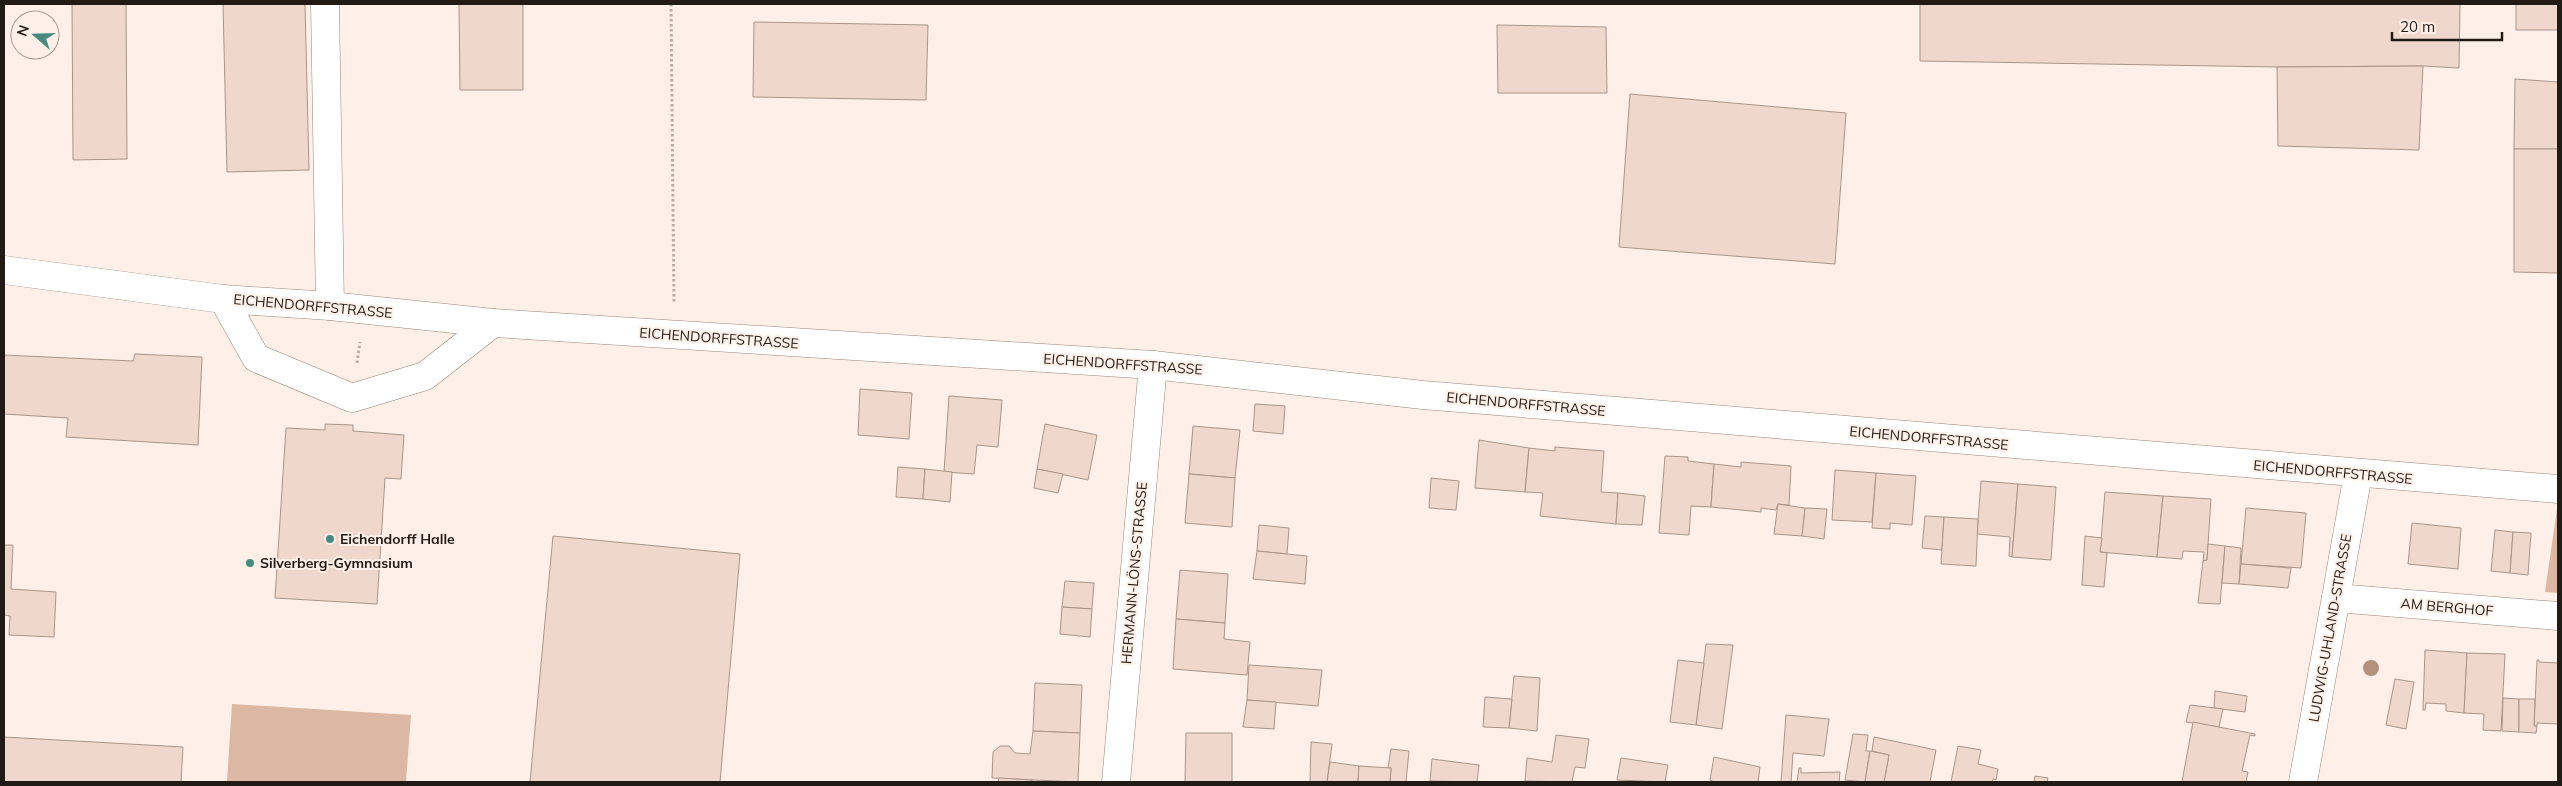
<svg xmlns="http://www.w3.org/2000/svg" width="2562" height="786" font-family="Mulish,sans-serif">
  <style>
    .green { fill: #dcb8a4 }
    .building { fill: #efd8cb; stroke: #a99488 }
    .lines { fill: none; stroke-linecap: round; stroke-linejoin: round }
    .minor-casing { stroke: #9a8579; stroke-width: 29 }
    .path { stroke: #b8aca5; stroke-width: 3; stroke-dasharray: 2.5 2.5; stroke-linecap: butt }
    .minor { stroke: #fff; stroke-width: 28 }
    .tree { fill: #b3917d }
    .poi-dot { fill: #488b7e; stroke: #fef0e8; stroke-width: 2 }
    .labels { text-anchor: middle; stroke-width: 4; stroke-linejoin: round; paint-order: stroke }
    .street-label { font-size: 14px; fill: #221a15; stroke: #fef0e8 }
    .poi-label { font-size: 14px; font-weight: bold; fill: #221a15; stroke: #fef0e8; text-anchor: start }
  </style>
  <rect width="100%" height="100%" fill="#fef0e8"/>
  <g class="green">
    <polygon points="2558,502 2558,593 2545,592"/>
    <polygon points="232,704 411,715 406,782 227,782"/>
  </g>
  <g class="building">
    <polygon points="72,4 126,4 127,159 73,160"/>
    <polygon points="223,4 305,4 309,170 227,172"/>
    <polygon points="459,4 523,4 523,90 460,90"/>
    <polygon points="1920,4 2460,4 2459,68 2423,66 2277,67 1920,61"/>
    <rect x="2516" y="4" width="42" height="26"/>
    <polygon points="754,22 928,25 926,100 753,97"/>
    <polygon points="1497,25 1606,27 1607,93 1498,93"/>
    <polygon points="2423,66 2419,150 2278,146 2277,67"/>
    <polygon points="2515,79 2558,82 2558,149 2514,149"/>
    <polygon points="1630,94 1846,113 1835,264 1619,247"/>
    <polygon points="2514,149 2558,149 2558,273 2514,272"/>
    <polygon points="135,354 202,357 198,445 66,437 68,418 4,414 4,355 133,361"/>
    <polygon points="860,389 912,393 909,439 858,435"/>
    <polygon points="949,396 1002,400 998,447 977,445 974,474 944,472"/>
    <polygon points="1255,404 1285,406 1283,434 1253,431"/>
    <polygon points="325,424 353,425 353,431 404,435 401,479 385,478 377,604 275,598 286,428 325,430"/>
    <polygon points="1045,424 1097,435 1088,480 1037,469"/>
    <polygon points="1193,426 1240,430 1235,478 1189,474"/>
    <polygon points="1479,440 1529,448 1525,492 1475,488"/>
    <polygon points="1555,447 1604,451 1601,492 1618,493 1616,524 1540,516 1543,493 1525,492 1529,448 1555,451"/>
    <polygon points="1665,456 1688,457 1688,461 1714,464 1711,507 1691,506 1689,535 1659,533"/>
    <polygon points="1741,462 1791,466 1789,505 1778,504 1776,510 1761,508 1761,512 1711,507 1714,464 1741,467"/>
    <polygon points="898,467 925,469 923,499 896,497"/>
    <polygon points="925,469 952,472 950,502 923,499"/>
    <polygon points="1037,469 1063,474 1058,493 1034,488"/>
    <polygon points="1835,470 1876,473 1872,522 1832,520"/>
    <polygon points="1876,473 1916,476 1912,525 1890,523 1890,529 1872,528"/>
    <polygon points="1189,474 1235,478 1232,527 1185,523"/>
    <polygon points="1431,478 1459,481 1456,510 1429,508"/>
    <polygon points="1981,481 2018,484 2012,557 2009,556 2010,537 1977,534"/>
    <polygon points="2018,484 2056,487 2051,560 2012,557"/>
    <polygon points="2105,492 2163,496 2157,557 2100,552"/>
    <polygon points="1618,493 1645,496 1642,525 1616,524"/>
    <polygon points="2163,496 2211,499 2207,560 2203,561 2204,552 2183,551 2182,559 2157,557"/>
    <polygon points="1778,504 1805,508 1802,536 1774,534"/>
    <polygon points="1805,508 1827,509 1824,539 1802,536"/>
    <polygon points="2246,508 2306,513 2301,568 2241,564"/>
    <polygon points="1925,516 1944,517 1942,550 1922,548"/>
    <polygon points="1944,517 1978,519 1976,566 1941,564"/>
    <polygon points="2412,523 2461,528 2458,569 2408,564"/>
    <polygon points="1259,525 1289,528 1287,554 1257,551"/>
    <polygon points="2495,530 2513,532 2510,573 2491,571"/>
    <polygon points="2513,532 2531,533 2528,575 2510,573"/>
    <polygon points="553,536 740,554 720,782 530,782"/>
    <polygon points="2085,536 2102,538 2100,552 2107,553 2104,587 2082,585"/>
    <polygon points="2208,544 2225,546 2220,604 2198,603 2203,561 2207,560"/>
    <polygon points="4,545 13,545 11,589 56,592 54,637 9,635 10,616 4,615"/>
    <polygon points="2225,546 2241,548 2239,584 2222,583"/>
    <polygon points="1257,551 1307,556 1305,584 1253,579"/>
    <polygon points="2241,564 2291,568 2288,588 2239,584"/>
    <polygon points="1180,570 1228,574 1225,623 1176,619"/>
    <polygon points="1065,581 1094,583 1092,609 1062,607"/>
    <polygon points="1062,607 1092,609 1090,637 1060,634"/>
    <polygon points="1176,619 1225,623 1224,639 1250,642 1247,675 1173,669"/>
    <polygon points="1706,644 1733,645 1722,729 1696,725"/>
    <polygon points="2425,650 2467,653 2464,713 2446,711 2446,704 2426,703 2425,710 2423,710"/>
    <polygon points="2467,653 2505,654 2501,731 2483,730 2484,714 2464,713"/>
    <polygon points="1678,660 1704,663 1696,725 1670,722"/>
    <polygon points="2537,660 2539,660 2539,662 2558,663 2558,724 2537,723 2537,726 2534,726"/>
    <polygon points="1249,665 1322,670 1318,706 1247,700"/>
    <polygon points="1514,676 1540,678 1537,731 1509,728"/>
    <polygon points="2395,679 2414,682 2406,729 2386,725"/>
    <polygon points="1035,683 1082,685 1080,733 1033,731"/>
    <polygon points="2215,691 2247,696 2245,712 2214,708"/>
    <polygon points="1485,697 1512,699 1509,728 1483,727"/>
    <polygon points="2503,698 2519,699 2519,732 2502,731"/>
    <polygon points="2519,699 2535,699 2534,726 2537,726 2536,733 2519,732"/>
    <polygon points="1247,700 1276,702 1274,729 1243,727"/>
    <polygon points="2190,705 2223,709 2219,727 2186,722"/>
    <polygon points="1786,715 1829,719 1824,756 1793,753 1791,782 1781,782"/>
    <polygon points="2193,722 2255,734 2255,736 2250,735 2242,771 2248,772 2246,782 2182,782"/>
    <polygon points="1033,731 1080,733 1078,782 992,778 993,752 1000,746 1009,746 1015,753 1030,754"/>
    <polygon points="1186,733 1232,733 1232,782 1185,782"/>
    <polygon points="1853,734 1868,735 1866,751 1870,751 1865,782 1845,780"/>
    <polygon points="1556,735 1589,739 1585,768 1575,767 1572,782 1525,781 1527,758 1552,762"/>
    <polygon points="4,737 183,747 181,782 4,782"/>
    <polygon points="1874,737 1936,750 1930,782 1884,782 1889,755 1872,751"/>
    <polygon points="1311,742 1332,744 1327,782 1310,782"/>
    <polygon points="1958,746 1981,750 1978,764 1998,769 1996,780 1993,779 1992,782 1951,782"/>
    <polygon points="1391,749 1409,751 1406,782 1390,782 1391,768 1388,768"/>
    <polygon points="1870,751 1889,755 1884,782 1865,782"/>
    <polygon points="1714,757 1760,767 1758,782 1714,782 1710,780"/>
    <polygon points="1621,758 1668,765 1665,782 1617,780"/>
    <polygon points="1432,759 1479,765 1477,782 1430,781"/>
    <polygon points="1330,762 1359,766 1358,782 1327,782"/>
    <polygon points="1359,766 1391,768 1390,782 1358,782"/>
    <polygon points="1799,768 1801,768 1801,773 1840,772 1839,782 1797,782"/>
    <polygon points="2035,776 2048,778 2047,782 2034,782"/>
    <polygon points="999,778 1032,780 1032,782 998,782"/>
  </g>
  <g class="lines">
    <defs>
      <g id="minor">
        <polyline points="325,4 330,306"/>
        <polyline points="4,270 223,299 330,306 493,323 1153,365 1423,395 2558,489"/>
        <polyline points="223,299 256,358 352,398 425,376 493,323"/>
        <polyline points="2336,598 2558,616"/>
        <polyline points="1116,782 1153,365"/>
        <polyline points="2303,782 2358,474"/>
      </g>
    </defs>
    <use href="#minor" class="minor-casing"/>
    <g class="path">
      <polyline points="671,4 674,303"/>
      <polyline points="357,363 360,342"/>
    </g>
    <use href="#minor" class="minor"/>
  </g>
  <circle class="tree" cx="2371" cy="668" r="8"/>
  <g class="poi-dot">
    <circle cx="330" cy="539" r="5"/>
    <circle cx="250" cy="563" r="5"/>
  </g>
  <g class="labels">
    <g class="street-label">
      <text transform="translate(313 306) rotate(5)" y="5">EICHENDORFFSTRASSE</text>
      <text transform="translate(719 338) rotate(4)" y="5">EICHENDORFFSTRASSE</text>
      <text transform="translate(1123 364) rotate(4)" y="5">EICHENDORFFSTRASSE</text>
      <text transform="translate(1526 404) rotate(5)" y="5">EICHENDORFFSTRASSE</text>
      <text transform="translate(1929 438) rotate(5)" y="5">EICHENDORFFSTRASSE</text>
      <text transform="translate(2333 472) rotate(5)" y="5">EICHENDORFFSTRASSE</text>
      <text transform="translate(1134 573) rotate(-85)" y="5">HERMANN-LÖNS-STRASSE</text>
      <text transform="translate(2447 607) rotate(5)" y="5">AM BERGHOF</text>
      <text transform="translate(2330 628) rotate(-80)" y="5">LUDWIG-UHLAND-STRASSE</text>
    </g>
    <g class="poi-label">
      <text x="340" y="544">Eichendorff Halle</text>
      <text x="260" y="568">Silverberg-Gymnasium</text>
    </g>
  </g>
  <rect width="2562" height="786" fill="none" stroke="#221a15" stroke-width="10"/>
  <g transform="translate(35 35) rotate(290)"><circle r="24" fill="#fef0e8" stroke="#a69a94"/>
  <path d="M0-4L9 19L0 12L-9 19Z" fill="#488b7e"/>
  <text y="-8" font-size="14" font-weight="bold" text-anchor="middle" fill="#221a15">N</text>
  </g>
  <path d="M2392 32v8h110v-8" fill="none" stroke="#221a15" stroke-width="2.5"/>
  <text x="2400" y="32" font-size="15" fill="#221a15" stroke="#fef0e8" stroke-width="4" paint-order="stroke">20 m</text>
</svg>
